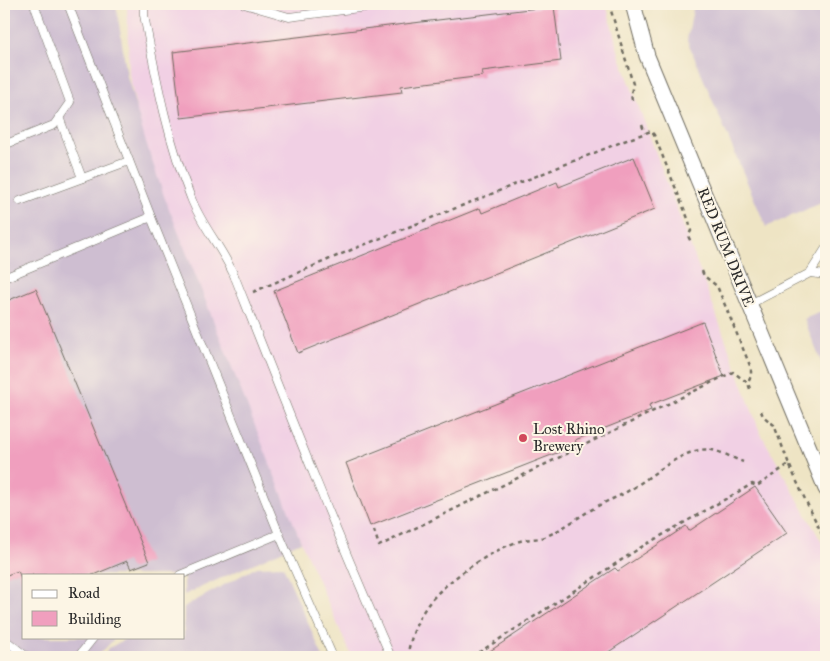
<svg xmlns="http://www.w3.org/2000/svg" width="830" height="661" font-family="'IM FELL Great Primer',serif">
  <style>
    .built { fill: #f1d0e4 }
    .industrial { fill: #cebed1 }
    .building { fill: #f09fbe }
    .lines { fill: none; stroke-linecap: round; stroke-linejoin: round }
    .service-casing { stroke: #6f6c61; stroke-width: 9 }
    .minor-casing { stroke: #6f6c61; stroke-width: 17 }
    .path { stroke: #6f6c61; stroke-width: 2.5; stroke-dasharray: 4 4; stroke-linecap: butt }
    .service { stroke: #fff; stroke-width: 8 }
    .minor { stroke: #fff; stroke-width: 15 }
    .poi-dot { fill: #d1495b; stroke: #fcf5e5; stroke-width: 2 }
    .labels { text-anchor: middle; stroke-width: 4; stroke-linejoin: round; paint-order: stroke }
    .street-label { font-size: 15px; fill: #2b2b2b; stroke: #fcf5e5 }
    .poi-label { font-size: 15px; fill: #2b2b2b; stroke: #fcf5e5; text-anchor: start }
  </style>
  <rect width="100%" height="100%" fill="#fcf5e5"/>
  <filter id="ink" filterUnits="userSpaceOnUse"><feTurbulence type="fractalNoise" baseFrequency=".02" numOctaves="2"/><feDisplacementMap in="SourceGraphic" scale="10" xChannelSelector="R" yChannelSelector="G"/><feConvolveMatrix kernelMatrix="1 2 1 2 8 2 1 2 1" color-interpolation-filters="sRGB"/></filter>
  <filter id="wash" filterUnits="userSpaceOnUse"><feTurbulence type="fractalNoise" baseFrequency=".0096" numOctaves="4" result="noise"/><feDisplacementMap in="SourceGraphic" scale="20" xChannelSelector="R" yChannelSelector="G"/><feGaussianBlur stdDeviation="1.12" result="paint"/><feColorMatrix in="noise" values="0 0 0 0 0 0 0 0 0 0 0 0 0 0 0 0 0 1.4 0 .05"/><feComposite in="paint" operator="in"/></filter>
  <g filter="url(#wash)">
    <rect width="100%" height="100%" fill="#eee4c4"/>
    <polygon class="built" points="127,4 606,4 619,54 760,432 826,550 826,657 352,657 162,227 129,75"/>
    <g class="industrial">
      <polygon points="4,4 116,4 127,76 146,143 164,196 301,542 184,595 184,575 24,575 24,637 116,637 97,657 4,657"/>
      <polygon points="694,4 826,4 826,201 766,227 687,40"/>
      <polygon points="826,310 826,374 804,319"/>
      <polygon points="283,566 323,657 102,657 109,648 129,637 184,637 184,607 257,567"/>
    </g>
    <g id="blocks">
      <g class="building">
        <polygon points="554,6 561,61 482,71 483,76 401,86 402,92 181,118 173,52"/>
        <polygon points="634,157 655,209 298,353 274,291 480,208 482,213 557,182 559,187"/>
        <polygon points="36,289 149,562 131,569 127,561 93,575 24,575 24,585 18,571 4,576 4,325 8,324 4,313 4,302"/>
        <polygon points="703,322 724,376 649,405 651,410 575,440 577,445 370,526 346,463"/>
        <polygon points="755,487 787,533 601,657 481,657 615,568 618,571 686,526 689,531"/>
      </g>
    </g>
  </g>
  <g filter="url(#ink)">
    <use href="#blocks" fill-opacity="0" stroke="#6f6c61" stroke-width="1"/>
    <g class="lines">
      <defs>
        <g id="service">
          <polyline points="68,4 151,217"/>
          <path d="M 144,4 L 144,15 C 156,77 167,139 191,198 C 202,227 225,251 236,280 C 286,406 336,533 391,657"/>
          <polyline points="244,4 289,17 390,4"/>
          <polyline points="59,117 82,178"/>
          <polyline points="4,145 54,125 70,102 34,4"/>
          <polyline points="20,201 129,161"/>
          <polyline points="810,273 826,275"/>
          <polyline points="4,278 151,217 279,534 333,657"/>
          <polyline points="750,304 810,273 826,248"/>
          <polyline points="180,575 279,534"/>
          <polyline points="4,639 27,657"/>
          <polyline points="78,657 94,637"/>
        </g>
        <polyline id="minor" points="633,4 647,56 826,489"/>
      </defs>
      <use href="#service" class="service-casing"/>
      <use href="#minor" class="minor-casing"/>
      <g class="path">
        <polyline points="609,4 633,84 631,94 632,100"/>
        <polyline points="642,125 645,133"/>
        <polyline points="702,271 704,276 717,286 751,368 751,376 748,383"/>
        <polyline points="253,292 351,250 624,141 651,131 654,135 689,221 691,231 688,236 691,242"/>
        <polyline points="761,411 763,416 774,425 789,464"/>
        <polyline points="374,530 379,546 733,372 748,383 750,389"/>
        <path d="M 407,657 C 412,631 420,610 440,591 C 457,574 496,548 520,541 C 529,538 540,540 549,535 C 566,527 581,515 598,506 C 608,500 619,497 628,491 C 649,479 676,454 700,450 C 714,447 730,457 743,462"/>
        <polyline points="472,657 643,546 752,484 757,486 789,464 802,493 826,542"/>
      </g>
      <use href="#service" class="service"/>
      <use href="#minor" class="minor"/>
    </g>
  </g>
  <circle class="poi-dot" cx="523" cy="438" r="5"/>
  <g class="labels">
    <g class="street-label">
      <text transform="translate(726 247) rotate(68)" y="5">RED RUM DRIVE</text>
    </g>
    <g class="poi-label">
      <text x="533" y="434">Lost Rhino<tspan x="533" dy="17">Brewery</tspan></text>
    </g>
  </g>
  <rect width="830" height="661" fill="none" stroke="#fcf5e5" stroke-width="20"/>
  <rect x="22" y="574" width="162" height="65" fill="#fcf5e5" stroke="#a8a49b"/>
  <rect x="32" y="590" width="25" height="8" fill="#ffffff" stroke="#a8a49b"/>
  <text x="68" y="598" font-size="15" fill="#2b2b2b">Road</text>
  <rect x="32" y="611" width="25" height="15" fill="#f09fbe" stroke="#a8a49b"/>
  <text x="68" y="624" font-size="15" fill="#2b2b2b">Building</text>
</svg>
